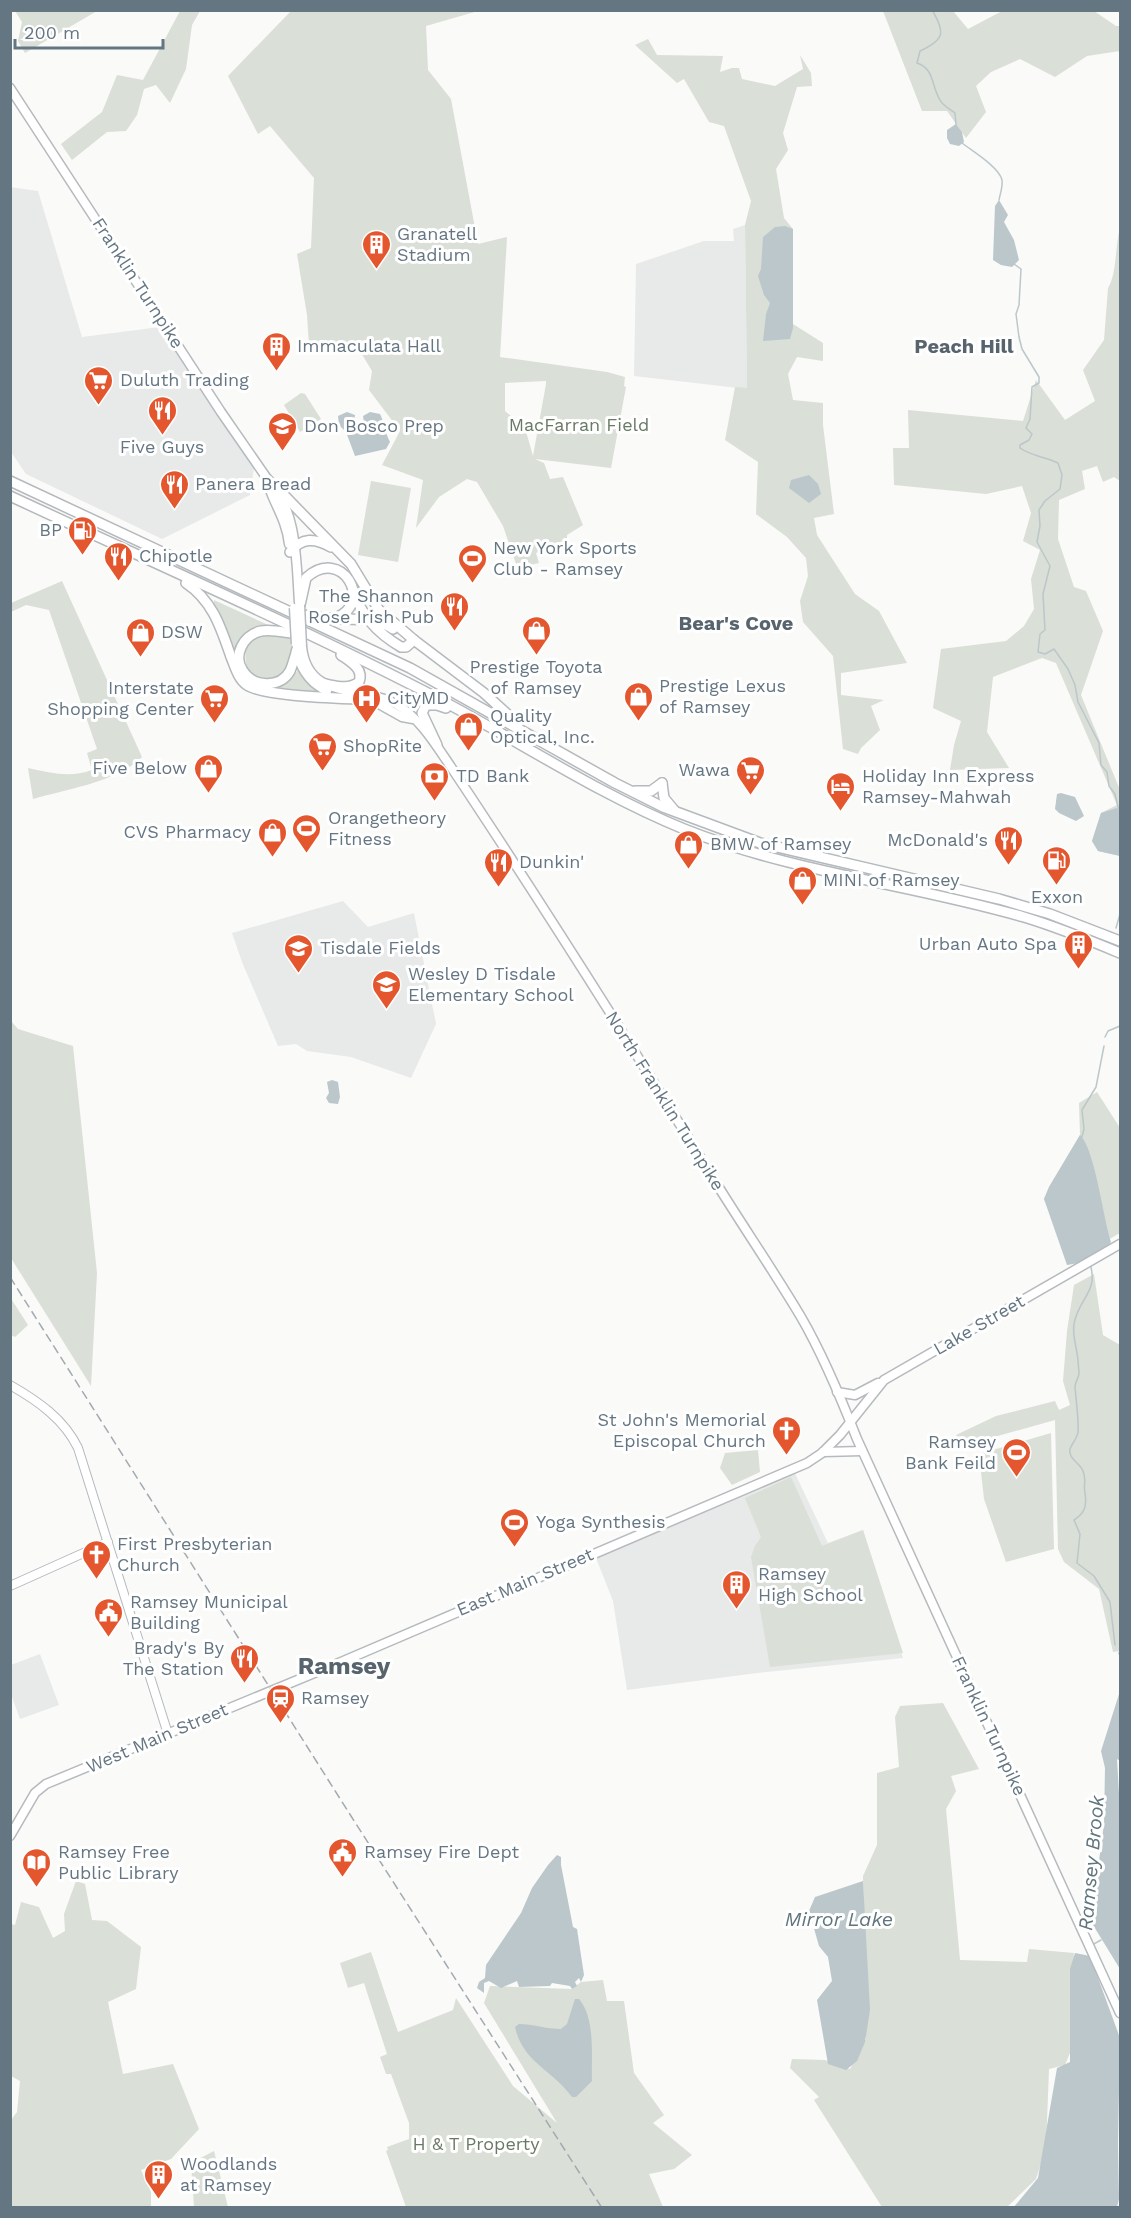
<svg xmlns="http://www.w3.org/2000/svg" width="1131" height="2218" font-family="'Work Sans',sans-serif">
  <style>
    .built { fill: #e8e9e9 }
    .green { fill: #dadfd7; fill-rule: evenodd }
    .water { fill: #bbc7cb }
    .lines { fill: none; stroke-linecap: round; stroke-linejoin: round }
    .stream { stroke: #bbc7cb; stroke-width: 1.5 }
    .secondary-casing { stroke: #b3babf; stroke-width: 10 }
    .primary-casing { stroke: #b5babe; stroke-width: 11 }
    .highway-casing { stroke: #b4b9bd; stroke-width: 12 }
    .secondary { stroke: #fff; stroke-width: 8 }
    .primary { stroke: #fff; stroke-width: 8 }
    .highway { stroke: #fff; stroke-width: 9 }
    .rail { stroke: #a2aab0; stroke-width: 1.5; stroke-dasharray: 9 4.5; stroke-linecap: butt }
    .primary-bridge-casing { stroke: #b5babe; stroke-width: 11; stroke-linecap: butt }
    .primary-bridge { stroke: #fff; stroke-width: 8 }
    .labels { text-anchor: middle; stroke-width: 6; stroke-linejoin: round; paint-order: stroke }
    .poi-label { font-size: 18px; fill: #657683; stroke: #fff; text-anchor: start }
    .street-label { font-size: 18px; fill: #657683; stroke: #fff }
    .park-label { font-size: 18px; fill: #687a64; stroke: #fff }
    .neighbourhood-label { font-size: 20px; font-weight: bold; fill: #57646e; stroke: #fff }
    .water-label { font-size: 20px; font-style: italic; fill: #60757c; stroke: #fff }
    .district-label { font-size: 24px; font-weight: bold; fill: #57646e; stroke: #fff }
  </style>
  <rect width="100%" height="100%" fill="#fafaf8"/>
  <g class="built">
    <polygon points="10,187 38,191 82,337 160,327 254,468 250,495 162,539 26,474 11,452"/>
    <polygon points="745,225 747,389 634,376 636,264 704,241 734,241 733,229"/>
    <polygon points="343,901 368,927 414,913 436,1024 411,1078 351,1057 307,1051 296,1044 278,1046 242,962 232,933"/>
    <polygon points="793,1469 828,1543 863,1530 903,1658 757,1673 627,1690 613,1601 594,1553"/>
    <polygon points="40,1654 59,1705 20,1719 11,1694 11,1665"/>
  </g>
  <g class="green">
    <polygon points="15,11 97,11 25,53 18,41 22,22"/>
    <polygon points="180,11 200,11 192,25 186,69 170,103 156,85 144,89 137,115 126,131 107,132 72,160 61,144 102,112 117,75 143,80"/>
    <path d="M 291,11 L 478,11 L 426,26 L 428,70 L 451,99 L 478,244 L 507,237 L 500,357 L 607,372 L 625,377 L 624,386 L 626,387 L 611,468 L 535,459 L 544,463 L 550,479 L 563,477 L 583,525 L 567,535 L 567,539 L 536,553 L 539,563 L 530,565 L 527,560 L 516,564 L 503,526 L 477,482 L 467,479 L 439,497 L 416,528 L 423,480 L 382,465 L 400,431 L 369,390 L 372,371 L 360,351 L 309,346 L 307,315 L 297,254 L 311,248 L 314,178 L 270,126 L 258,134 L 228,76 ZM 546,381 L 546,384 L 533,456 L 525,428 L 505,411 L 505,383 Z"/>
    <polygon points="883,11 953,11 968,29 1004,10 1094,11 1116,26 1120,26 1120,51 1087,56 1055,77 1020,59 991,72 976,86 986,112 966,138 947,111 922,111"/>
    <polygon points="648,39 657,55 723,56 720,72 732,68 739,68 742,79 775,86 803,69 800,55 811,73 812,86 797,87 783,133 788,150 776,169 784,218 793,229 793,324 823,343 823,361 797,357 788,374 793,400 823,403 823,425 834,514 814,518 817,535 855,594 879,611 907,663 841,673 841,695 884,700 871,706 880,730 861,748 858,754 843,749 833,656 803,622 800,601 808,576 806,558 787,537 756,514 758,462 725,440 735,387 747,388 745,225 751,201 724,126 709,122 684,79 677,83 635,45"/>
    <path d="M 1120,228 L 1120,481 L 1114,477 L 1103,482 L 1097,466 L 1082,471 L 1085,489 L 1059,500 L 1058,539 L 1074,587 L 1086,591 L 1103,631 L 1081,695 L 1120,790 L 1120,856 L 1098,851 L 1092,841 L 1101,813 L 1117,805 L 1056,663 L 1042,658 L 993,677 L 987,732 L 1009,768 L 950,770 L 954,745 L 961,721 L 933,708 L 941,649 L 1006,641 L 1024,626 L 1034,609 L 1031,579 L 1040,550 L 1023,541 L 1031,513 L 1022,486 L 986,494 L 894,485 L 893,448 L 909,448 L 908,410 L 1023,421 L 1036,380 L 1065,420 L 1095,401 L 1083,370 L 1104,340 L 1108,288 C 1117,274 1115,246 1120,228 Z"/>
    <polygon points="301,393 305,394 321,419 300,432 284,405"/>
    <polygon points="371,481 411,488 398,562 358,555"/>
    <path d="M 62,581 L 142,757 C 117,782 67,789 33,799 L 28,768 C 51,773 70,778 92,770 L 87,753 L 97,749 L 49,610 L 26,605 L 11,612 L 11,603 Z"/>
    <polygon points="214,600 277,629 246,636 239,668 270,688 289,681 299,669 329,695 264,689 238,670 214,604"/>
    <path d="M 266,633 L 292,639 C 295,656 289,665 279,678 L 262,681 L 250,673 L 246,667 L 245,650 L 251,641 Z"/>
    <polygon points="10,1020 18,1029 73,1046 97,1273 91,1386 11,1258"/>
    <polygon points="1097,1092 1120,1128 1120,1233 1073,1260 1044,1199 1049,1187 1080,1135 1079,1103"/>
    <polygon points="1094,1274 1103,1335 1120,1345 1120,1651 1113,1652 1099,1589 1064,1562 1058,1549 1055,1420 962,1446 956,1435 996,1416 1055,1401 1059,1410 1070,1405 1063,1381 1067,1331 1074,1285"/>
    <polygon points="10,1297 28,1325 15,1337 11,1335"/>
    <polygon points="1051,1433 1054,1549 1006,1562 984,1499 979,1454"/>
    <polygon points="758,1450 760,1472 732,1485 720,1468 725,1453"/>
    <polygon points="791,1477 822,1546 863,1530 903,1653 770,1667 751,1557 755,1546 761,1537 745,1498"/>
    <polygon points="943,1703 979,1769 951,1776 956,1791 946,1809 960,1960 1027,1962 1029,1949 1074,1953 1070,2053 1065,2065 1049,2069 1046,2147 1036,2179 1007,2207 882,2207 814,2100 819,2097 790,2068 792,2059 825,2060 850,2069 866,2039 863,1876 877,1845 877,1773 899,1767 895,1717 900,1706"/>
    <polygon points="76,1881 85,1884 92,1920 107,1921 141,1947 136,1989 108,2002 123,2074 173,2064 199,2129 171,2159 141,2170 151,2192 151,2207 11,2207 11,2120 17,2112 20,2081 11,2076 11,1924 15,1925 21,1902 39,1907 53,1938 65,1931 64,1914"/>
    <polygon points="371,1952 398,2032 453,2010 456,1998 513,2086 557,2123 484,2003 490,1986 572,1989 581,1982 603,1980 607,2001 624,2001 634,2073 664,2115 653,2123 692,2155 674,2169 649,2174 663,2207 406,2207 386,2151 388,2150 387,2147 409,2139 409,2123 391,2074 386,2074 380,2057 387,2054 364,1983 348,1988 340,1963"/>
    <polygon points="214,2151 228,2207 194,2207 191,2163"/>
  </g>
  <g class="water">
    <polygon points="956,124 962,132 964,142 959,146 950,144 947,138 947,130"/>
    <polygon points="999,200 1008,215 1004,222 1014,240 1019,260 1012,267 1001,265 993,260 995,206"/>
    <polygon points="785,226 793,229 793,328 790,339 763,341 766,314 770,303 764,295 758,276 761,269 763,237 775,227"/>
    <path d="M 347,412 L 355,415 L 354,423 L 359,427 L 364,423 L 363,416 L 370,412 L 380,414 C 385,424 385,433 390,442 L 386,449 L 355,456 L 346,432 L 339,425 L 338,416 Z"/>
    <polygon points="809,475 818,484 821,494 809,503 789,488 791,480"/>
    <polygon points="1061,793 1075,797 1084,816 1076,821 1059,813 1055,809 1057,794"/>
    <polygon points="1117,808 1120,814 1120,856 1098,851 1092,841 1101,813"/>
    <polygon points="332,1080 338,1082 340,1097 338,1104 329,1103 326,1098 329,1093 327,1082"/>
    <path d="M 1080,1135 C 1095,1149 1103,1218 1111,1242 L 1108,1246 L 1079,1263 L 1067,1265 L 1044,1199 L 1049,1187 Z"/>
    <polygon points="1120,1691 1120,1761 1117,1759 1120,1811 1120,1969 1093,1925 1087,1902 1097,1875 1104,1824 1105,1768 1101,1751"/>
    <polygon points="557,1855 561,1857 561,1865 573,1927 577,1929 584,1975 581,1982 579,1978 575,1982 577,1986 572,1989 570,1986 552,1983 550,1986 519,1987 517,1981 501,1988 489,1981 484,1983 484,1993 477,1988 479,1982 485,1978 486,1965 521,1913 532,1888 548,1865"/>
    <polygon points="863,1881 870,2010 865,2042 857,2061 846,2070 828,2064 817,2000 832,1981 828,1957 819,1946 809,1911 815,1897"/>
    <polygon points="1075,1953 1090,1956 1120,2038 1118,2144 1119,2199 1117,2207 1013,2208 1038,2178 1057,2068 1070,2062 1070,1969"/>
    <path d="M 575,1999 L 579,1999 C 596,2019 591,2057 592,2081 L 576,2097 L 572,2097 C 553,2070 523,2063 515,2027 L 519,2024 C 533,2024 546,2029 561,2029 L 567,2024 Z"/>
  </g>
  <g class="lines">
    <g class="stream">
      <path d="M 932,10 C 946,33 944,40 920,51 L 917,63 C 935,69 931,86 940,100 C 943,106 950,109 955,113 L 956,125"/>
      <path d="M 962,143 C 972,151 999,167 1002,180 C 1003,187 1000,194 999,200"/>
      <path d="M 1014,264 L 1021,269 L 1019,305 L 1016,314 L 1019,337 L 1022,349 L 1039,377 L 1039,383 L 1032,387 L 1030,419 L 1026,428 L 1032,434 L 1029,440 L 1020,445 L 1020,448 C 1031,456 1046,457 1058,463 L 1062,475 L 1060,489 L 1045,501 L 1039,510 L 1040,526 L 1037,542 L 1050,566 L 1043,594 L 1045,630 L 1040,634 L 1038,652 L 1045,654 L 1054,649 L 1068,669 L 1075,685 L 1078,702 L 1099,743 L 1101,765 L 1107,772 L 1109,786 L 1115,794 L 1119,811"/>
      <polyline points="1116,928 1120,914"/>
      <polyline points="1105,1037 1108,1031 1120,1026"/>
      <polyline points="1082,1137 1084,1129 1082,1110 1096,1087 1104,1046"/>
      <path d="M 1090,1264 C 1099,1292 1078,1299 1074,1324 C 1072,1336 1077,1348 1078,1360 C 1078,1364 1079,1369 1079,1374 C 1078,1379 1075,1382 1075,1387 C 1076,1399 1079,1422 1078,1432 C 1077,1439 1072,1443 1070,1449 C 1068,1459 1080,1463 1083,1471 C 1087,1480 1083,1485 1085,1493 C 1087,1506 1085,1513 1074,1520 L 1080,1534 L 1077,1563 L 1094,1576 L 1110,1602 L 1115,1645"/>
      <polyline points="1119,1653 1120,1656"/>
      <polyline points="1092,1945 1101,1940"/>
    </g>
    <defs>
      <g id="secondary">
        <path d="M 10,1385 C 38,1401 64,1419 78,1448 L 168,1734"/>
        <polyline points="10,1586 108,1542"/>
      </g>
      <g id="primary">
        <path d="M 10,88 L 221,412 L 266,477 C 298,508 296,561 299,602"/>
        <path d="M 266,478 C 272,502 286,517 289,544"/>
        <path d="M 302,647 C 308,701 361,685 396,704 C 420,718 436,745 451,767 C 541,902 628,1040 713,1178 C 742,1225 773,1270 801,1317 C 823,1355 841,1398 857,1439 L 1120,2013"/>
        <path d="M 298,657 C 303,673 312,684 327,691"/>
        <polyline points="351,697 377,703 402,717 413,719"/>
        <polyline points="837,1392 855,1395 878,1383"/>
        <polyline points="823,1452 862,1451"/>
        <polyline points="10,1836 35,1793 46,1784 341,1662 807,1463 822,1453 840,1435 884,1380 1120,1244"/>
      </g>
      <g id="highway">
        <polyline points="10,481 410,668 615,783 663,807 760,843 999,899 1050,914 1120,941"/>
        <polyline points="275,486 351,564 379,610 414,640 484,693 518,724"/>
        <path d="M 10,496 C 147,560 287,621 422,690 C 510,735 593,792 684,829 C 794,873 911,884 1024,917 C 1057,927 1089,940 1120,953"/>
        <path d="M 290,552 C 302,537 315,538 331,547"/>
        <path d="M 186,583 C 213,601 221,628 231,657 C 235,666 238,679 247,685 C 262,696 336,698 358,699"/>
        <path d="M 354,591 C 361,617 379,634 401,647 L 406,647 L 414,640"/>
        <path d="M 300,605 L 306,578 C 342,545 375,604 335,618"/>
        <path d="M 308,615 C 335,624 369,612 393,629"/>
        <path d="M 297,649 C 295,656 293,664 290,671 C 280,689 253,687 243,671 C 232,655 244,635 261,631 C 273,629 286,633 298,634"/>
        <path d="M 325,684 C 336,686 349,690 359,682 C 364,669 351,662 341,655"/>
        <polyline points="437,745 422,713 426,705 437,705 446,708"/>
        <polyline points="662,783 664,798 674,810"/>
        <polyline points="635,791 651,791 662,783"/>
      </g>
    </defs>
    <use href="#secondary" class="secondary-casing"/>
    <use href="#primary" class="primary-casing"/>
    <use href="#highway" class="highway-casing"/>
    <use href="#secondary" class="secondary"/>
    <use href="#primary" class="primary"/>
    <use href="#highway" class="highway"/>
    <polyline class="rail" points="10,1277 351,1816 602,2208"/>
    <defs>
      <g id="primary-bridge">
        <polyline points="300,605 302,647"/>
        <polyline points="294,608 296,644"/>
      </g>
    </defs>
    <use href="#primary-bridge" class="primary-bridge-casing"/>
    <use href="#primary-bridge" class="primary-bridge"/>
  </g>
  <defs>
    <symbol id="building-pin" viewBox="-11 -11 22 30"><path d="M0 17L-7.5 6A9.5 9.5 0 1 1 7.5 6Z" fill="#e4572e" stroke="#fff"/><path d="M-4-6H4V6H1V3H-1V6H-4ZM-2.5-4.3h1.7v1.8h-1.7ZM.8-4.3h1.7v1.8H.8ZM-2.5-1h1.7V.8h-1.7ZM.8-1h1.7V.8H.8Z" fill="#fff"/></symbol>
    <symbol id="supermarket-pin" viewBox="-11 -11 22 30"><path d="M0 17L-7.5 6A9.5 9.5 0 1 1 7.5 6Z" fill="#e4572e" stroke="#fff"/><path d="M-6-5.5h2.5l.6 2H6L4.5 2H-2.5L-4.4-4H-6ZM-1.5 3.2a1.3 1.3 0 1 0 .1 0ZM3 3.2a1.3 1.3 0 1 0 .1 0Z" fill="#fff"/></symbol>
    <symbol id="restaurant-pin" viewBox="-11 -11 22 30"><path d="M0 17L-7.5 6A9.5 9.5 0 1 1 7.5 6Z" fill="#e4572e" stroke="#fff"/><path d="M-5-6h1v4h1v-4h1v4h1v-4h1v5L-1.5 .5V6h-2V.5L-5-1ZM5-6V6H3V1.5H1.5Q1.5-4 5-6Z" fill="#fff"/></symbol>
    <symbol id="school-pin" viewBox="-11 -11 22 30"><path d="M0 17L-7.5 6A9.5 9.5 0 1 1 7.5 6Z" fill="#e4572e" stroke="#fff"/><path d="M0-5L7-2L0 1L-7-2ZM-4 1L0 2.5L4 1V4Q0 6-4 4Z" fill="#fff"/></symbol>
    <symbol id="fuel-pin" viewBox="-11 -11 22 30"><path d="M0 17L-7.5 6A9.5 9.5 0 1 1 7.5 6Z" fill="#e4572e" stroke="#fff"/><path d="M-5.5-6h7V0h2V4h1.3V-2.5L3-4.5l.8-.8L6-3V5H2.5V1h-1V6h-7ZM-4.2-4.7v3.2H.2V-4.7Z" fill="#fff"/></symbol>
    <symbol id="stadium-pin" viewBox="-11 -11 22 30"><path d="M0 17L-7.5 6A9.5 9.5 0 1 1 7.5 6Z" fill="#e4572e" stroke="#fff"/><path d="M0-5a6.5 5 0 1 0 0 10a6.5 5 0 1 0 0-10ZM-3.5-1.8h7v3.6h-7Z" fill="#fff"/></symbol>
    <symbol id="shop-pin" viewBox="-11 -11 22 30"><path d="M0 17L-7.5 6A9.5 9.5 0 1 1 7.5 6Z" fill="#e4572e" stroke="#fff"/><path d="M-5-2.5h2.3a2.7 3.5 0 0 1 5.4 0H5L5.5 6h-11ZM-1.5-2.5h3a1.5 2.3 0 0 0-3 0Z" fill="#fff"/></symbol>
    <symbol id="hospital-pin" viewBox="-11 -11 22 30"><path d="M0 17L-7.5 6A9.5 9.5 0 1 1 7.5 6Z" fill="#e4572e" stroke="#fff"/><path d="M-5-5h3v3.5h4V-5h3V5h-3V1.5h-4V5h-3Z" fill="#fff"/></symbol>
    <symbol id="bank-pin" viewBox="-11 -11 22 30"><path d="M0 17L-7.5 6A9.5 9.5 0 1 1 7.5 6Z" fill="#e4572e" stroke="#fff"/><path d="M-6-4H6V4H-6ZM0-2.3a2.3 2.3 0 1 0 0 4.6a2.3 2.3 0 1 0 0-4.6Z" fill="#fff"/></symbol>
    <symbol id="hotel-pin" viewBox="-11 -11 22 30"><path d="M0 17L-7.5 6A9.5 9.5 0 1 1 7.5 6Z" fill="#e4572e" stroke="#fff"/><path d="M-6-4.5h1.5V1H6V5H4.5V3h-9V5H-6ZM-4 0a1.8 1.8 0 1 1 3.6 0ZM.5 0V-2.5h3Q6-2.5 6 0Z" fill="#fff"/></symbol>
    <symbol id="church-pin" viewBox="-11 -11 22 30"><path d="M0 17L-7.5 6A9.5 9.5 0 1 1 7.5 6Z" fill="#e4572e" stroke="#fff"/><path d="M-1.2-6h2.4v3.5h3.3v2.4h-3.3V6h-2.4V-.1h-3.3v-2.4h3.3Z" fill="#fff"/></symbol>
    <symbol id="civic-pin" viewBox="-11 -11 22 30"><path d="M0 17L-7.5 6A9.5 9.5 0 1 1 7.5 6Z" fill="#e4572e" stroke="#fff"/><path d="M-.6-6.5H3V-4.5H.6V-3L4-1V1h2V6H-6V1h2V-1L-.6-3ZM-1.2 2.5V6h2.4V2.5Z" fill="#fff"/></symbol>
    <symbol id="station-pin" viewBox="-11 -11 22 30"><path d="M0 17L-7.5 6A9.5 9.5 0 1 1 7.5 6Z" fill="#e4572e" stroke="#fff"/><path d="M-3-6H3Q5-6 5-4V2Q5 4 3 4L4.5 6H3L1.5 4h-3L-3 6H-4.5L-3 4Q-5 4-5 2V-4Q-5-6-3-6ZM-3.5-4v3h7v-3ZM-3.5 1v1.5H-2V1ZM2 1v1.5H3.5V1Z" fill="#fff"/></symbol>
    <symbol id="library-pin" viewBox="-11 -11 22 30"><path d="M0 17L-7.5 6A9.5 9.5 0 1 1 7.5 6Z" fill="#e4572e" stroke="#fff"/><path d="M-6-4Q-3-5.5-.7-3.5V5Q-3 3-6 4ZM6-4Q3-5.5 .7-3.5V5Q3 3 6 4Z" fill="#fff"/></symbol>
  </defs>
  <g fill-rule="evenodd">
    <use href="#building-pin" x="360" y="228" width="33" height="45"/>
    <use href="#building-pin" x="260" y="330" width="33" height="45"/>
    <use href="#supermarket-pin" x="82" y="364" width="33" height="45"/>
    <use href="#restaurant-pin" x="146" y="394" width="33" height="45"/>
    <use href="#school-pin" x="266" y="410" width="33" height="45"/>
    <use href="#restaurant-pin" x="158" y="468" width="33" height="45"/>
    <use href="#fuel-pin" x="66" y="514" width="33" height="45"/>
    <use href="#restaurant-pin" x="102" y="540" width="33" height="45"/>
    <use href="#stadium-pin" x="456" y="542" width="33" height="45"/>
    <use href="#restaurant-pin" x="438" y="590" width="33" height="45"/>
    <use href="#shop-pin" x="520" y="614" width="33" height="45"/>
    <use href="#shop-pin" x="124" y="616" width="33" height="45"/>
    <use href="#shop-pin" x="622" y="680" width="33" height="45"/>
    <use href="#supermarket-pin" x="198" y="682" width="33" height="45"/>
    <use href="#hospital-pin" x="350" y="682" width="33" height="45"/>
    <use href="#shop-pin" x="452" y="710" width="33" height="45"/>
    <use href="#supermarket-pin" x="306" y="730" width="33" height="45"/>
    <use href="#shop-pin" x="192" y="752" width="33" height="45"/>
    <use href="#supermarket-pin" x="734" y="754" width="33" height="45"/>
    <use href="#bank-pin" x="418" y="760" width="33" height="45"/>
    <use href="#hotel-pin" x="824" y="770" width="33" height="45"/>
    <use href="#stadium-pin" x="290" y="812" width="33" height="45"/>
    <use href="#shop-pin" x="256" y="816" width="33" height="45"/>
    <use href="#restaurant-pin" x="992" y="824" width="33" height="45"/>
    <use href="#shop-pin" x="672" y="828" width="33" height="45"/>
    <use href="#fuel-pin" x="1040" y="844" width="33" height="45"/>
    <use href="#restaurant-pin" x="482" y="846" width="33" height="45"/>
    <use href="#shop-pin" x="786" y="864" width="33" height="45"/>
    <use href="#building-pin" x="1062" y="928" width="33" height="45"/>
    <use href="#school-pin" x="282" y="932" width="33" height="45"/>
    <use href="#school-pin" x="370" y="968" width="33" height="45"/>
    <use href="#church-pin" x="770" y="1414" width="33" height="45"/>
    <use href="#stadium-pin" x="1000" y="1436" width="33" height="45"/>
    <use href="#stadium-pin" x="498" y="1506" width="33" height="45"/>
    <use href="#church-pin" x="80" y="1538" width="33" height="45"/>
    <use href="#building-pin" x="720" y="1568" width="33" height="45"/>
    <use href="#civic-pin" x="92" y="1596" width="33" height="45"/>
    <use href="#restaurant-pin" x="228" y="1642" width="33" height="45"/>
    <use href="#station-pin" x="264" y="1682" width="33" height="45"/>
    <use href="#civic-pin" x="326" y="1836" width="33" height="45"/>
    <use href="#library-pin" x="20" y="1846" width="33" height="45"/>
    <use href="#building-pin" x="142" y="2158" width="33" height="45"/>
  </g>
  <g class="labels">
    <g class="poi-label">
      <text x="397" y="240">Granatell<tspan x="397" dy="21">Stadium</tspan></text>
      <text x="297" y="352">Immaculata Hall</text>
      <text x="120" y="386">Duluth Trading</text>
      <text x="304" y="432">Don Bosco Prep</text>
      <text x="162" y="453" text-anchor="middle">Five Guys</text>
      <text x="195" y="490">Panera Bread</text>
      <text x="62" y="536" text-anchor="end">BP</text>
      <text x="493" y="554">New York Sports<tspan x="493" dy="21">Club - Ramsey</tspan></text>
      <text x="139" y="562">Chipotle</text>
      <text x="434" y="602" text-anchor="end">The Shannon<tspan x="434" dy="21">Rose Irish Pub</tspan></text>
      <text x="161" y="638">DSW</text>
      <text x="536" y="673" text-anchor="middle">Prestige Toyota<tspan x="536" dy="21">of Ramsey</tspan></text>
      <text x="659" y="692">Prestige Lexus<tspan x="659" dy="21">of Ramsey</tspan></text>
      <text x="194" y="694" text-anchor="end">Interstate<tspan x="194" dy="21">Shopping Center</tspan></text>
      <text x="387" y="704">CityMD</text>
      <text x="490" y="722">Quality<tspan x="490" dy="21">Optical, Inc.</tspan></text>
      <text x="343" y="752">ShopRite</text>
      <text x="187" y="774" text-anchor="end">Five Below</text>
      <text x="730" y="776" text-anchor="end">Wawa</text>
      <text x="456" y="782">TD Bank</text>
      <text x="862" y="782">Holiday Inn Express<tspan x="862" dy="21">Ramsey-Mahwah</tspan></text>
      <text x="328" y="824">Orangetheory<tspan x="328" dy="21">Fitness</tspan></text>
      <text x="251" y="838" text-anchor="end">CVS Pharmacy</text>
      <text x="988" y="846" text-anchor="end">McDonald's</text>
      <text x="710" y="850">BMW of Ramsey</text>
      <text x="519" y="868">Dunkin'</text>
      <text x="823" y="886">MINI of Ramsey</text>
      <text x="1057" y="903" text-anchor="middle">Exxon</text>
      <text x="1057" y="950" text-anchor="end">Urban Auto Spa</text>
      <text x="320" y="954">Tisdale Fields</text>
      <text x="408" y="980">Wesley D Tisdale<tspan x="408" dy="21">Elementary School</tspan></text>
      <text x="766" y="1426" text-anchor="end">St John's Memorial<tspan x="766" dy="21">Episcopal Church</tspan></text>
      <text x="996" y="1448" text-anchor="end">Ramsey<tspan x="996" dy="21">Bank Feild</tspan></text>
      <text x="536" y="1528">Yoga Synthesis</text>
      <text x="117" y="1550">First Presbyterian<tspan x="117" dy="21">Church</tspan></text>
      <text x="758" y="1580">Ramsey<tspan x="758" dy="21">High School</tspan></text>
      <text x="130" y="1608">Ramsey Municipal<tspan x="130" dy="21">Building</tspan></text>
      <text x="224" y="1654" text-anchor="end">Brady's By<tspan x="224" dy="21">The Station</tspan></text>
      <text x="301" y="1704">Ramsey</text>
      <text x="58" y="1858">Ramsey Free<tspan x="58" dy="21">Public Library</tspan></text>
      <text x="364" y="1858">Ramsey Fire Dept</text>
      <text x="180" y="2170">Woodlands<tspan x="180" dy="21">at Ramsey</tspan></text>
    </g>
    <g class="street-label">
      <text transform="translate(138 283) rotate(57)" y="6">Franklin Turnpike</text>
      <text transform="translate(665 1101) rotate(58)" y="6">North Franklin Turnpike</text>
      <text transform="translate(979 1325) rotate(-30)" y="6">Lake Street</text>
      <text transform="translate(525 1582) rotate(-23)" y="6">East Main Street</text>
      <text transform="translate(989 1726) rotate(65)" y="6">Franklin Turnpike</text>
      <text transform="translate(157 1738) rotate(-23)" y="6">West Main Street</text>
    </g>
    <g class="park-label">
      <text x="579" y="431">MacFarran Field</text>
      <text x="476" y="2150">H &amp; T Property</text>
    </g>
    <g class="neighbourhood-label">
      <text x="964" y="353">Peach Hill</text>
      <text x="736" y="630">Bear's Cove</text>
    </g>
    <g class="water-label">
      <text transform="translate(1091 1863) rotate(-85)" y="7">Ramsey Brook</text>
      <text x="839" y="1926">Mirror Lake</text>
    </g>
    <g class="district-label">
      <text x="344" y="1674">Ramsey</text>
    </g>
  </g>
  <rect width="1131" height="2218" fill="none" stroke="#657683" stroke-width="24"/>
  <path d="M15 39v9h148v-9" fill="none" stroke="#657683" stroke-width="3"/>
  <text x="24" y="39" font-size="18" fill="#657683" stroke="#ffffff" stroke-width="4.5" paint-order="stroke">200 m</text>
</svg>
